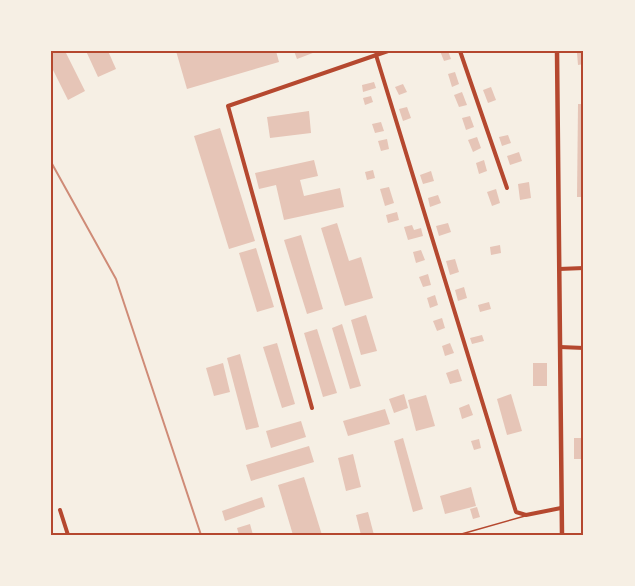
<svg xmlns="http://www.w3.org/2000/svg" width="635" height="586" font-family="'PT Sans Narrow',sans-serif">
  <style>
    .building { fill: #e6c5b7 }
    .lines { fill: none; stroke-linecap: round; stroke-linejoin: round }
    .service { stroke: #b5482f; stroke-width: 1.5 }
    .minor { stroke: #b5482f; stroke-width: 4 }
    .tertiary { stroke: #b5482f; stroke-width: 4.5 }
    .rail { stroke: #cf8b77; stroke-width: 2 }
    .neatline { fill: none; stroke: #b5482f; stroke-width: 2 }
  </style>
  <rect width="100%" height="100%" fill="#f6efe4"/>
  <g class="building">
    <polygon points="51,51 65,51 85,91 68,100 51,66"/>
    <polygon points="86,51 108,51 116,69 98,77"/>
    <polygon points="176,51 276,51 279,62 187,89"/>
    <polygon points="294,51 318,51 297,59"/>
    <polygon points="440,51 448,51 451,59 444,61"/>
    <polygon points="584,52 584,64 578,65 577,53"/>
    <polygon points="455,72 459,84 452,87 448,74"/>
    <polygon points="374,82 376,88 363,92 362,85"/>
    <polygon points="403,84 407,92 399,95 395,87"/>
    <polygon points="491,87 496,100 488,103 483,90"/>
    <polygon points="462,92 467,105 459,107 454,95"/>
    <polygon points="371,96 373,102 365,105 363,98"/>
    <polygon points="578,104 584,104 584,197 577,197"/>
    <polygon points="407,107 411,118 403,121 399,109"/>
    <polygon points="309,111 311,133 270,138 267,117"/>
    <polygon points="470,116 474,127 466,130 462,118"/>
    <polygon points="381,122 384,131 375,133 372,124"/>
    <polygon points="220,128 255,241 229,249 194,136"/>
    <polygon points="508,135 511,143 502,146 499,137"/>
    <polygon points="477,137 481,148 473,152 468,140"/>
    <polygon points="387,139 389,149 381,151 378,141"/>
    <polygon points="519,152 522,161 510,165 507,156"/>
    <polygon points="314,160 318,176 300,180 304,196 340,188 344,207 284,220 276,185 259,189 255,173"/>
    <polygon points="484,160 487,171 479,174 476,163"/>
    <polygon points="373,170 375,178 367,180 365,172"/>
    <polygon points="431,171 434,181 423,184 420,175"/>
    <polygon points="529,182 531,198 520,200 518,184"/>
    <polygon points="389,187 394,203 385,206 380,189"/>
    <polygon points="496,189 500,203 492,206 487,192"/>
    <polygon points="438,195 441,203 430,207 428,198"/>
    <polygon points="397,212 399,220 388,223 386,215"/>
    <polygon points="337,223 349,261 361,257 373,298 345,306 321,228"/>
    <polygon points="448,223 451,232 439,236 436,226"/>
    <polygon points="412,225 414,230 421,228 423,236 408,240 404,227"/>
    <polygon points="301,235 323,309 307,314 284,240"/>
    <polygon points="500,245 501,253 491,255 490,247"/>
    <polygon points="256,248 274,307 257,312 239,253"/>
    <polygon points="421,250 425,260 416,263 413,252"/>
    <polygon points="455,259 459,272 450,275 446,261"/>
    <polygon points="428,274 431,285 423,287 419,277"/>
    <polygon points="464,287 467,298 458,301 455,290"/>
    <polygon points="435,295 438,305 430,308 427,298"/>
    <polygon points="489,302 491,309 480,312 478,305"/>
    <polygon points="366,315 377,351 361,355 351,320"/>
    <polygon points="442,318 445,328 437,331 433,321"/>
    <polygon points="342,324 361,386 350,389 332,328"/>
    <polygon points="317,329 337,393 323,397 304,333"/>
    <polygon points="482,335 484,341 472,344 470,338"/>
    <polygon points="277,343 295,404 282,408 263,347"/>
    <polygon points="450,343 454,353 445,356 442,346"/>
    <polygon points="240,354 259,427 246,430 227,358"/>
    <polygon points="223,363 230,392 214,396 206,368"/>
    <rect x="533" y="363" width="14" height="23"/>
    <polygon points="458,369 462,381 450,384 446,373"/>
    <polygon points="404,394 408,408 394,413 389,399"/>
    <polygon points="511,394 522,431 507,435 497,399"/>
    <polygon points="426,395 435,426 416,431 408,400"/>
    <polygon points="469,404 473,415 462,419 459,408"/>
    <polygon points="385,409 390,424 348,436 343,421"/>
    <polygon points="301,421 306,437 271,448 266,431"/>
    <polygon points="403,438 423,509 413,512 394,441"/>
    <rect x="574" y="438" width="10" height="21"/>
    <polygon points="479,439 481,448 474,450 471,441"/>
    <polygon points="309,446 314,462 251,481 246,465"/>
    <polygon points="353,454 361,487 346,491 338,458"/>
    <polygon points="304,477 322,535 293,535 278,485"/>
    <polygon points="471,487 476,506 445,514 440,496"/>
    <polygon points="262,497 265,507 225,521 222,511"/>
    <polygon points="477,507 480,517 473,519 470,509"/>
    <polygon points="368,512 374,535 361,535 356,515"/>
    <polygon points="250,524 253,535 239,535 237,528"/>
  </g>
  <g class="lines">
    <polyline class="service" points="458,535 525,516"/>
    <g class="minor">
      <polyline points="460,51 507,188"/>
      <polyline points="376,55 516,512 526,515 561,508"/>
      <polyline points="559,269 584,268"/>
      <polyline points="560,347 584,348"/>
      <polyline points="312,408 228,106 388,51"/>
      <polyline points="60,510 68,535"/>
    </g>
    <polyline class="tertiary" points="557,51 562,535"/>
    <polyline class="rail" points="51,162 116,279 201,535"/>
  </g>
  <rect width="635" height="586" fill="none" stroke="#f6efe4" stroke-width="105"/>
  <rect x="52" y="52" width="530" height="482" class="neatline"/>
</svg>
